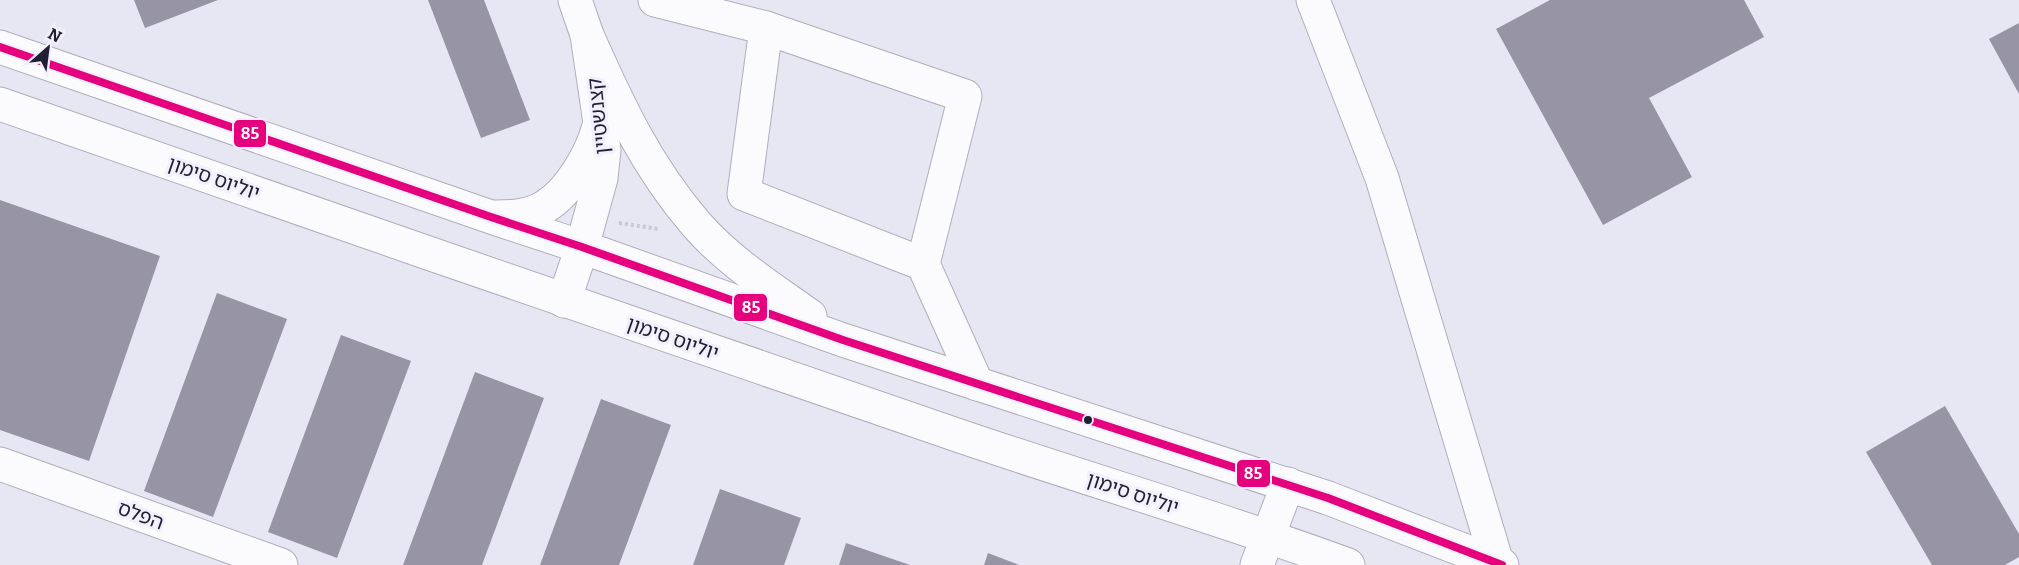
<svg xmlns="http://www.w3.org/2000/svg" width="2019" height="565" font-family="Bitter,'Noto Sans Hebrew',serif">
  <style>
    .building { fill: #9795a4 }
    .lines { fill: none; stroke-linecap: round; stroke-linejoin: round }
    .minor-casing { stroke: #afaebd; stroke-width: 35 }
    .path { stroke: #c9c8ce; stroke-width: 4; stroke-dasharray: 3 3; stroke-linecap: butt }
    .minor { stroke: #fbfbfd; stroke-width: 33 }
    .bus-1-casing { stroke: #f1f0fc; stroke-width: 12 }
    .bus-1 { stroke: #e5007d; stroke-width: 8 }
    .bus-dot { fill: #211e33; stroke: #f1f0fc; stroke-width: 2 }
    .labels { text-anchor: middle; stroke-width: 6; stroke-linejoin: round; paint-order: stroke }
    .street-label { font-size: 20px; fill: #211e33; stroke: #f1f0fc }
    .line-badge { stroke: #f1f0fc; stroke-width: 2 }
    .badge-label { font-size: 16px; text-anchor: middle; font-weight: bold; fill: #fff }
  </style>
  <rect width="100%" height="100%" fill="#e7e6f3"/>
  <g class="building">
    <polygon points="134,0 218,0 145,28"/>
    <polygon points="428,0 484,0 530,120 481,138"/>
    <polygon points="1550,0 1744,0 1764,37 1649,98 1692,177 1603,225 1496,29"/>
    <polygon points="2019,23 2019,94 1989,39"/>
    <polygon points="0,200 160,256 89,461 0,430"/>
    <polygon points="217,293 287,319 213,517 144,491"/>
    <polygon points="341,335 411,361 337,558 268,532"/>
    <polygon points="475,372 544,398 482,565 403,565"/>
    <polygon points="601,399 671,425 619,565 540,565"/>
    <polygon points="1945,406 2019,534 2019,557 2005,565 1932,565 1866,452"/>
    <polygon points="720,489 801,518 784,565 693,565"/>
    <polygon points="846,543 910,565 839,565"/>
    <polygon points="988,553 1019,565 984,565"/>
  </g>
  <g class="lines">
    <defs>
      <g id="minor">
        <polyline points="655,0 766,28 965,96 923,264"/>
        <polyline points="1313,0 1382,178 1497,563"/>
        <polyline points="766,28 744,194 923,264 977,384"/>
        <path d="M 587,35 C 618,105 646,166 696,224 C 728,261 771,288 810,316"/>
        <polyline points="0,47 491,217 582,247 843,340 1328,498 1502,565"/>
        <path d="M 0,104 C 318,215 635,325 954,434 C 1085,479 1218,517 1348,565"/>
        <path d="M 496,217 C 513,217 531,216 546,206 C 569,192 591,155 598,129"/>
        <polyline points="564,301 582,247 601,178 604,150 587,35 575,0"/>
        <polyline points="0,464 281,565"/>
        <polyline points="1257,565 1288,484"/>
      </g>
    </defs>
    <use href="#minor" class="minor-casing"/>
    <polyline class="path" points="619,223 659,229"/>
    <use href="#minor" class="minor"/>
    <defs>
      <polyline id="bus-1" points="0,47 491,217 582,247 843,340 1328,498 1502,565"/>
    </defs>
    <use href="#bus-1" class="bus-1-casing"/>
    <use href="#bus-1" class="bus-1"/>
  </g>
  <circle class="bus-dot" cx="1088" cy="420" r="5"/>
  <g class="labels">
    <g class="street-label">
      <text transform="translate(598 116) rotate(-96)" y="7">קצנשטיין</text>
      <text transform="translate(214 178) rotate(19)" y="7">יוליוס סימון</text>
      <text transform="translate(673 338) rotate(19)" y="7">יוליוס סימון</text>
      <text transform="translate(1133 493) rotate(18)" y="7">יוליוס סימון</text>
      <text transform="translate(141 515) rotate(20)" y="7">הפלס</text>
    </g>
  </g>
  <g class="line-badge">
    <rect x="233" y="119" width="34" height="29" rx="6" fill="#e5007d"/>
    <rect x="733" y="293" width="35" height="29" rx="6" fill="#e5007d"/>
    <rect x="1236" y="459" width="35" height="29" rx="6" fill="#e5007d"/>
  </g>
  <g class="badge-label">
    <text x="250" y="139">85</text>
    <text x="751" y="313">85</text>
    <text x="1253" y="479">85</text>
  </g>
  <g transform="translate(48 48) rotate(28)" stroke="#f1f0fc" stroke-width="4.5" paint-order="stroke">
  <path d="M0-4.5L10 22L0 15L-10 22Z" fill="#211e33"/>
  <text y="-9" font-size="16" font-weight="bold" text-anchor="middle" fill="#211e33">N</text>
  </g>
</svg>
